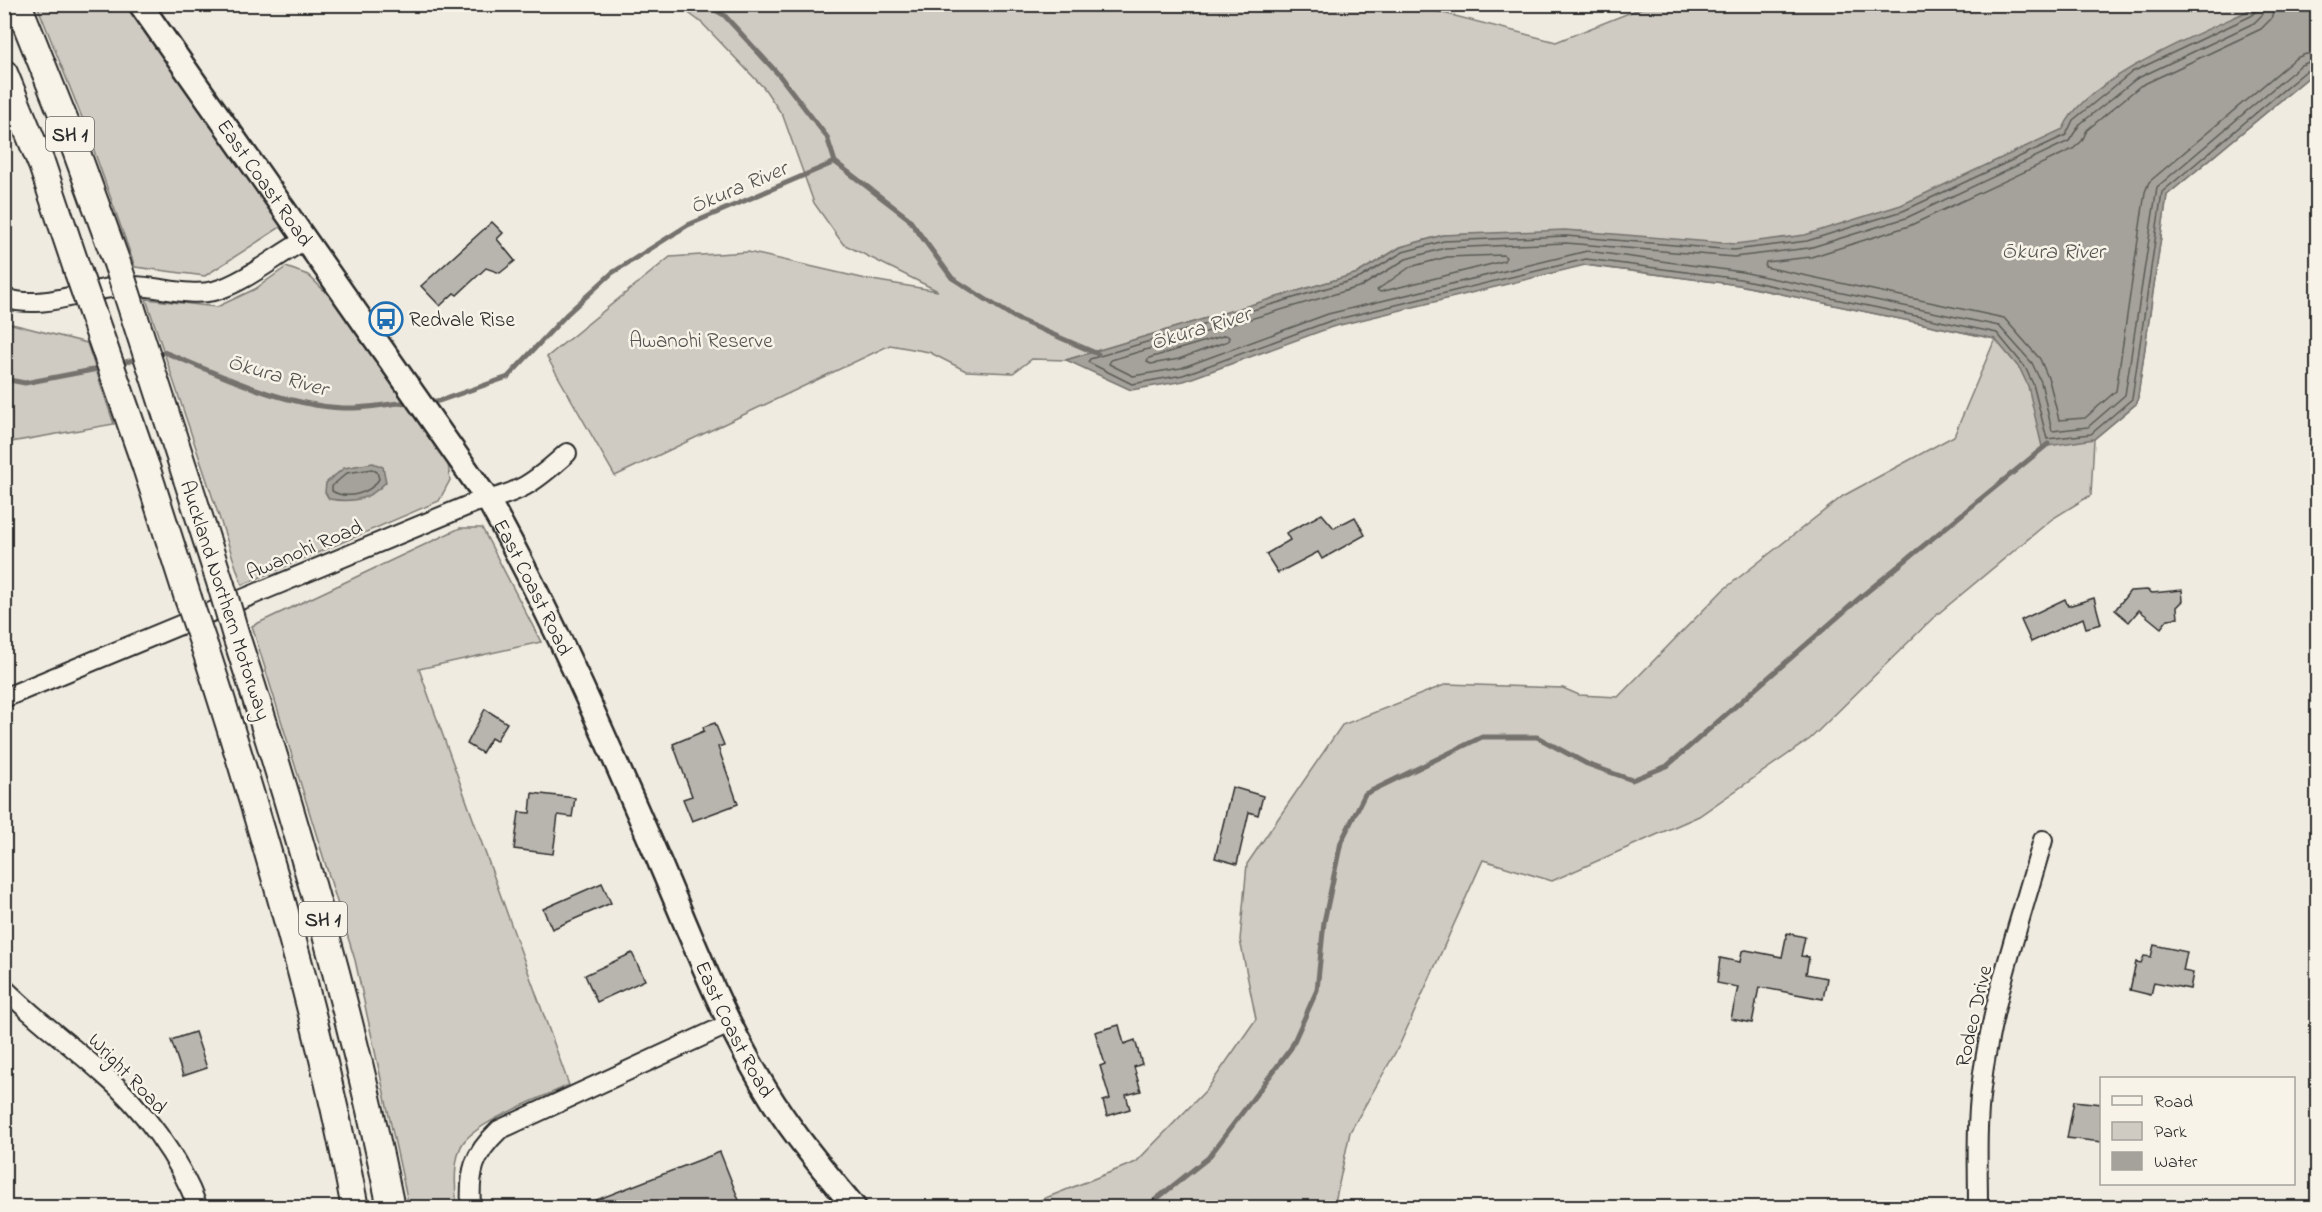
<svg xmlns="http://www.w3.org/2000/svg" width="2322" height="1212" font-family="'Indie Flower',sans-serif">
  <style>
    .green { fill: #cfcbc2; stroke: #7d7b76; stroke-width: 1.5 }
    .water { fill: #a4a29a; stroke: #74726e; stroke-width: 1.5 }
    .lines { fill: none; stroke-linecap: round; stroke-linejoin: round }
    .shore { stroke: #5b5b57; stroke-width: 1.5 }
    .stream { stroke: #74726e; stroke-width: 5 }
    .building { fill: #b8b5ae; stroke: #2b2b2b; stroke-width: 1.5 }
    .minor-casing { stroke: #2b2b2b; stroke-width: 22 }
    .major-casing { stroke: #2b2b2b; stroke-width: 27 }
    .highway-casing { stroke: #2b2b2b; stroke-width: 30 }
    .minor { stroke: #f7f3e8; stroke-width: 18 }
    .major { stroke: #f7f3e8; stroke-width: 22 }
    .highway { stroke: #f7f3e8; stroke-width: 26 }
    .highway-bridge-casing { stroke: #2b2b2b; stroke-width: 30; stroke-linecap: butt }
    .highway-bridge { stroke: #f7f3e8; stroke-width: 26 }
    .labels { text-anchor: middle; stroke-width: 5; stroke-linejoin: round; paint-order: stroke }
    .shield { fill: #f7f3e8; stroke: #686764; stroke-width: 1.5 }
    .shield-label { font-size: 20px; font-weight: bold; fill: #2b2b2b }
    .street-label { font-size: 21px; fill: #2b2b2b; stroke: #f7f3e8 }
    .poi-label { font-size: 21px; fill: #2b2b2b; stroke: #f7f3e8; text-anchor: start }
    .park-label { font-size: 21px; fill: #545351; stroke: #f7f3e8 }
    .water-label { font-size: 22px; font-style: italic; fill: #555552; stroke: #f7f3e8 }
  </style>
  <rect width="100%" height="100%" fill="#efebe0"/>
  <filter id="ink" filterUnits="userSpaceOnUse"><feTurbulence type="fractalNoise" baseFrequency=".0167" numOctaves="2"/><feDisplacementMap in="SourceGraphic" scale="12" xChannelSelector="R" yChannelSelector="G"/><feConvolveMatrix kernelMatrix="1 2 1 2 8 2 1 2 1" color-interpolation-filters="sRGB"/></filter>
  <g filter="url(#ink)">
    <g class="green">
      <polygon points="37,5 127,5 282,226 205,276 135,267 85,125"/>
      <polygon points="678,5 1412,5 1556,42 1649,5 2317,5 2317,78 2310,76 2167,195 2137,403 2094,439 2091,495 2052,519 1933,618 1810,739 1699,816 1552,881 1483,860 1399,1046 1350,1132 1334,1207 1023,1207 1136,1162 1208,1088 1256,1019 1240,940 1247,864 1342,725 1447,684 1563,688 1579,695 1618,697 1723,590 1843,496 1954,436 1995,339 1739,285 1585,265 1587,231 1443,235 1400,247 1358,273 1066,360 1032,359 1013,373 966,371 929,352 890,345 615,476 547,357 670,257 748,252 866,279 938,291 843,244 814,203 783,116 764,88 702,23"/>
      <polygon points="286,267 308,275 340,306 448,463 450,480 439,501 242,585 146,299 217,307 255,289"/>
      <polygon points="4,322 87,343 114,424 5,443"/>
      <path d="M 460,528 L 482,528 L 541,642 L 419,669 L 569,1085 C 544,1097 478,1121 463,1143 C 453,1159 455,1190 457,1207 L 409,1207 L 355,960 L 252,626 Z"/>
    </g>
    <g class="water">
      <path d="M 2254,5 L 2317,5 L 2317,78 L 2310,76 L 2167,195 L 2137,403 L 2094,439 L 2042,447 L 2028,386 L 2020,369 L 1995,339 L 1739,285 L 1585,265 L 1332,327 L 1184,381 L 1131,390 L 1066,360 L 1358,273 L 1401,247 L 1443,235 L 1565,230 L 1735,244 L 1805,235 L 1901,205 L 2063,129 C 2083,80 2200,33 2248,11 Z"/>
      <path d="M 373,463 L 383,467 L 386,482 C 369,500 353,503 329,499 L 325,492 L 326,483 L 344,468 Z"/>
    </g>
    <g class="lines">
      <g class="shore">
        <polyline points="2258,4 2257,10 2251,16 2132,72 2073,120 2066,135 1903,211 1807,241 1734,250 1566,236 1444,241 1403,252 1360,278 1090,359 1088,362 1132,384 1183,375 1330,321 1586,259 1740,279 1997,333 2025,367 2033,384 2047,439 2091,434 2132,399 2162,192 2306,71 2318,71"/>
        <polyline points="2266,4 2263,14 2254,23 2136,79 2080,124 2069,141 1906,218 1809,248 1734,257 1566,243 1445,248 1406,259 1362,286 1111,360 1109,364 1133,376 1181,368 1328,314 1587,251 1742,272 1999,326 2032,363 2041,382 2052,431 2088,427 2125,395 2157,187 2301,65 2309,62 2318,64"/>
        <polyline points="2275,4 2271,19 2261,29 2140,86 2087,130 2082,141 2073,149 1909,226 1811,257 1766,262 1765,267 2004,318 2040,359 2049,380 2059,420 2085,418 2116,391 2145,192 2149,182 2296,58 2306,54 2318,54"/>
        <polygon points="1503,255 1506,257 1504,261 1380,292 1377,290 1410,267 1447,257"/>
        <polygon points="1226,335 1229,337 1228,341 1179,359 1151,364 1147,362 1149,358"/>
        <path d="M 372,469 L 377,472 L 379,479 C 370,494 347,500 332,491 L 332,486 L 347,473 Z"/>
      </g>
      <g class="stream">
        <polyline points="705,4 724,15 779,75 827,137 835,162"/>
        <path d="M 153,355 L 164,352 C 221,375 281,405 343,408 C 366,409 390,403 412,402"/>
        <polyline points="118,364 141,358"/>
        <polyline points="4,379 25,383 103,368"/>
        <polyline points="428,401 439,401 508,377 567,314 612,273 688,225 835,162 908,218 952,278 1017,319 1098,354"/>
        <polyline points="1145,1208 1208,1158 1291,1048 1317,990 1324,922 1341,842 1365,794 1482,737 1537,737 1587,764 1632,780 1667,766 1863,595 2048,444"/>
      </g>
    </g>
    <g class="building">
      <polygon points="492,222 503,233 497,239 515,261 500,273 486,268 457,295 454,293 440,306 421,286"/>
      <polygon points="1322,514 1334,528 1355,517 1365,535 1322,559 1318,552 1278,573 1266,554 1290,540 1286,533"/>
      <polygon points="2147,590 2152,593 2182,590 2183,601 2177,607 2178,618 2168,619 2161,628 2139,610 2129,622 2115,610 2130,591"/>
      <polygon points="2094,598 2101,624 2086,628 2083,618 2031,642 2021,620 2065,599 2068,606"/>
      <polygon points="485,709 507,723 496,741 491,738 482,753 467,744"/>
      <polygon points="715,723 724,745 718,747 738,804 692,821 683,799 692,796 673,744 704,731 703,727"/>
      <polygon points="1232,787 1263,796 1258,815 1249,812 1237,864 1215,858"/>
      <polygon points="532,793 575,798 572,817 558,815 553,854 514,849 519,812 530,813"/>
      <polygon points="602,883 611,903 552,929 543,909"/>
      <polygon points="1787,933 1805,937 1801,956 1809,957 1806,974 1827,978 1823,999 1759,987 1752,1023 1731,1019 1738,987 1717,983 1720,958 1740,962 1742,951 1746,950 1782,957"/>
      <polygon points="2154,945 2187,952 2183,971 2193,973 2190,989 2154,982 2151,995 2130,990 2136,962 2141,963 2144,956 2151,957"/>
      <polygon points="632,953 645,980 597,1002 585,975"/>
      <polygon points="1119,1025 1124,1044 1135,1040 1142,1064 1134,1067 1141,1091 1126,1095 1130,1109 1107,1116 1103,1101 1110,1099 1100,1066 1105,1064 1095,1032"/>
      <polygon points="195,1032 207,1068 183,1076 171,1040"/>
      <polygon points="2074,1101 2102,1104 2102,1142 2067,1138"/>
      <polygon points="720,1152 742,1208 581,1208 581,1206"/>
    </g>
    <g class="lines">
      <defs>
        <g id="minor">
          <path d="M 4,298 C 48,312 88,286 132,286 C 159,286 187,297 214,291 C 245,283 278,254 307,239"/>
          <path d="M 4,698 L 474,503 C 520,493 533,484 567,453"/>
          <path d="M 4,988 C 35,1019 70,1044 102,1073 C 142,1107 180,1158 198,1208"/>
          <path d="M 471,1208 C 469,1171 473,1155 499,1130 L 729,1024"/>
          <path d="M 1978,1208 C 1978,1168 1976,1127 1981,1088 C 1991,1004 2020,922 2043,840"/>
        </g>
        <g id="major">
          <path id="s1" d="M 140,4 L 488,500 C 553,616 606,739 659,861 C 694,943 726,1028 774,1103 C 798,1140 827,1174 855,1208"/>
        </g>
        <g id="highway">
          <polyline points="18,4 70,134 118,266"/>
          <polyline points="4,73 42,165 78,272"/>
          <polyline points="146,467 188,598"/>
          <polyline points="187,479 221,585"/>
          <path d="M 236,636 C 297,824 352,1013 391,1208"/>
          <path d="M 205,648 C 264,832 319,1017 355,1208"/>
        </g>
      </defs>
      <use href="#minor" class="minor-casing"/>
      <use href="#major" class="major-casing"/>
      <use href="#highway" class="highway-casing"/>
      <use href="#minor" class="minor"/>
      <use href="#major" class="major"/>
      <use href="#highway" class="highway"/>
      <defs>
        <g id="highway-bridge">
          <polyline points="118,266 187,479"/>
          <polyline points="78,272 146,467"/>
          <polyline points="221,585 236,636"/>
          <polyline points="188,598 205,648"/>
        </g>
      </defs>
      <use href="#highway-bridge" class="highway-bridge-casing"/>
      <use href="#highway-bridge" class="highway-bridge"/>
    </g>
  </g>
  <defs>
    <symbol id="bus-ring" viewBox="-11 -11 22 22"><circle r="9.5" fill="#f7f3e8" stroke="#1f6fb2" stroke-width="1.5"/><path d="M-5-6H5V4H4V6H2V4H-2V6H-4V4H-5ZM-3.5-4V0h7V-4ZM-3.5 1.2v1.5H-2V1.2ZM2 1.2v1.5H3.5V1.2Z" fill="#1f6fb2"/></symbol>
  </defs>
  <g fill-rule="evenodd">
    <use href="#bus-ring" x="367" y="300" width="38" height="38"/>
  </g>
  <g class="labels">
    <g class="shield">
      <rect x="46" y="117" width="48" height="34" rx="4.5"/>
      <rect x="299" y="902" width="48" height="34" rx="4.5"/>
    </g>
    <g class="shield-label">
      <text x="70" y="141">SH 1</text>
      <text x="323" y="926">SH 1</text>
    </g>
    <g class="street-label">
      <text dy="7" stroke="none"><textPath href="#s1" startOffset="218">East Coast Road</textPath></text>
      <text transform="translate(304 549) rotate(-23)" y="7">Awanohi Road</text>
      <text dy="7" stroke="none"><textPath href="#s1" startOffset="704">East Coast Road</textPath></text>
      <text transform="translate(226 600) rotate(72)" y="7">Auckland Northern Motorway</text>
      <text transform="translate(1973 1016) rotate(-77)" y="7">Rodeo Drive</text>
      <text dy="7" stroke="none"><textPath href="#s1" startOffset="1190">East Coast Road</textPath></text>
      <text transform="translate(128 1073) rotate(46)" y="7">Wright Road</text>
    </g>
    <g class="poi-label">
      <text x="409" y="326">Redvale Rise</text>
    </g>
    <g class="park-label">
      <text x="701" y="347">Awanohi Reserve</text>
    </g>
    <g class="water-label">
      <text transform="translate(738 186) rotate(-23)" y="8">Ōkura River</text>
      <text x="2053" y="258">Ōkura River</text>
      <text transform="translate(1200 327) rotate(-17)" y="8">Ōkura River</text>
      <text transform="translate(278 374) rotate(16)" y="8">Ōkura River</text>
    </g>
  </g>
  <rect width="2322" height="1212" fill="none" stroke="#f7f3e8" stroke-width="24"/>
  <rect x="12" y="12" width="2298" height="1188" fill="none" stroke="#2b2b2b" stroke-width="2" filter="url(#ink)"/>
  <rect x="2100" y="1077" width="195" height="108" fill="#f7f3e8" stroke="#a5a39c" stroke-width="1.5"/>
  <rect x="2112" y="1096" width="30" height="9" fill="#f7f3e8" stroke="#a5a39c" stroke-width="1.5"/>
  <text x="2154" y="1107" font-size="18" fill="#2b2b2b">Road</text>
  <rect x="2112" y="1122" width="30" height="18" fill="#cfcbc2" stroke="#a5a39c" stroke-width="1.5"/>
  <text x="2154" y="1137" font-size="18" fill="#2b2b2b">Park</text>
  <rect x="2112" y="1152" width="30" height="18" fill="#a4a29a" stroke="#a5a39c" stroke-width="1.5"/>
  <text x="2154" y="1167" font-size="18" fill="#2b2b2b">Water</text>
</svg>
